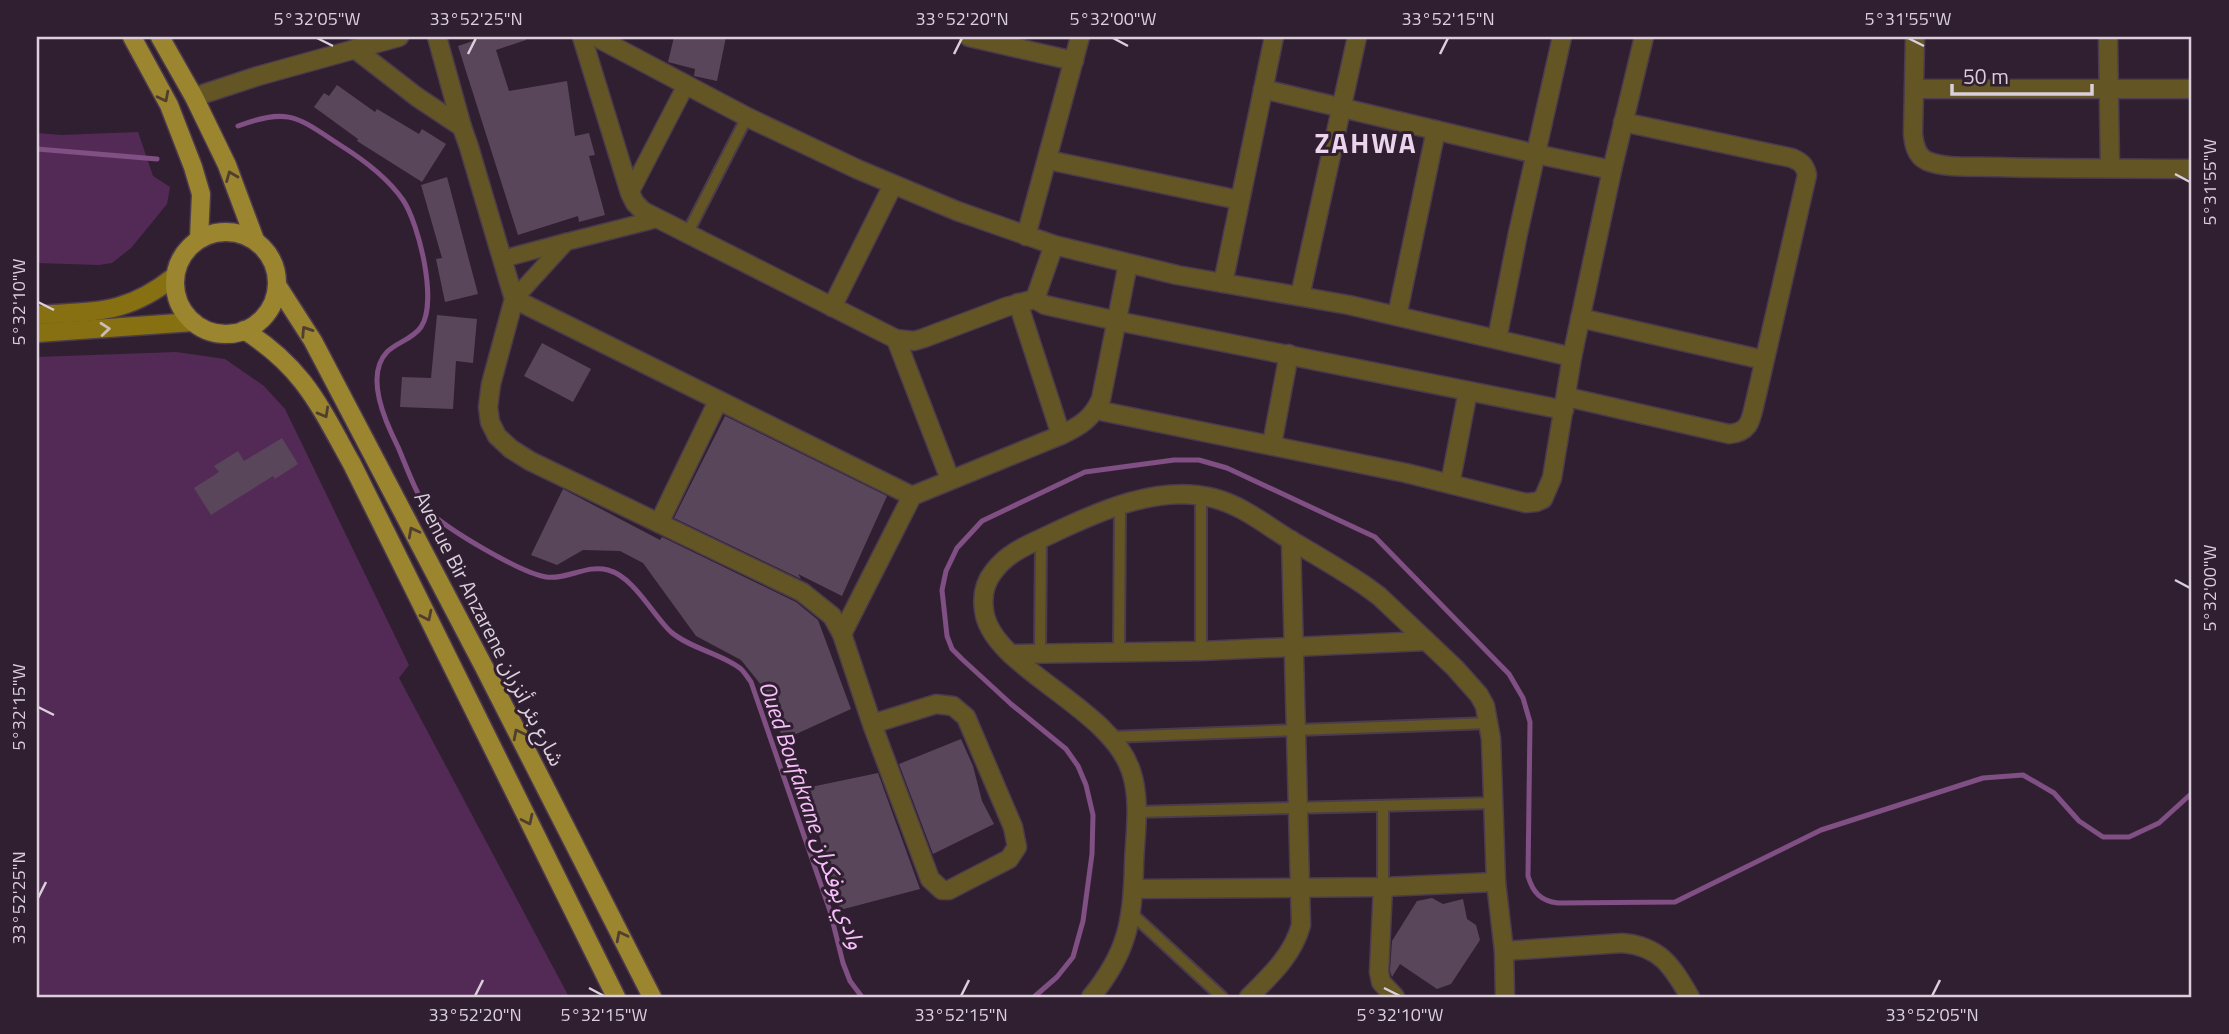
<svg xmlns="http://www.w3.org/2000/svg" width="2229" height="1034" font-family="'Titillium Web','Noto Sans Arabic',sans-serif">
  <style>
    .green { fill: #532a56 }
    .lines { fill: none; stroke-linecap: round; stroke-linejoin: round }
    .stream { stroke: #804f83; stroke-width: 5 }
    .building { fill: #59465a }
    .service-casing { stroke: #4b3b4c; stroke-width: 14 }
    .pedestrian-casing { stroke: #4b3b4c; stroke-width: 19 }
    .minor-casing { stroke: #4b3b4c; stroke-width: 21 }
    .secondary-casing { stroke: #4b3b4c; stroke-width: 21 }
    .primary-casing { stroke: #4b3b4c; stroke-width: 21 }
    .service { stroke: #635624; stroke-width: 10 }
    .pedestrian { stroke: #635624; stroke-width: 16 }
    .minor { stroke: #635624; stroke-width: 18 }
    .secondary { stroke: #867011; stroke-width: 18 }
    .primary { stroke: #9b852e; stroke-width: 18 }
    .oneway { stroke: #503e30 }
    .oneway2 { stroke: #c9bcb2 }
    .ticks { fill: none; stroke: #dacfda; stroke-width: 2.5 }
    .labels { text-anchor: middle; stroke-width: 6; stroke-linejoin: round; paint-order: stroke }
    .street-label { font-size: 21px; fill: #dacfda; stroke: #301f31 }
    .water-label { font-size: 23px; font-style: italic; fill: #f8befb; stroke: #301f31 }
    .district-label { font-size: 28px; font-weight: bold; letter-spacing: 2px; fill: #ecd5ec; stroke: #301f31 }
    .neatline { fill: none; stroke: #dacfda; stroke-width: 2.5 }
    .ticks-label { font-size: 18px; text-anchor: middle; fill: #dacfda }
  </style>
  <rect width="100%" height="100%" fill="#301f31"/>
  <g class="green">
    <polygon points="138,132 153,176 170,187 167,204 131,248 112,263 99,265 37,263 37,133 61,135"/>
    <polygon points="176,352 225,359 264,386 285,409 409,665 399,678 569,997 37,997 37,357"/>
  </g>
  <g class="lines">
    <g class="stream">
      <path d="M 238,126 C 289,107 297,117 340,145 C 364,160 387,177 403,200 C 419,224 438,302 421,327 C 413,339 397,342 387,352 C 364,376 386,423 398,447 C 405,463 417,497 427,509 C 444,528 521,573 546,577 C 567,580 587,564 608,570 C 634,577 652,614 671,632 C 691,649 723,654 741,669 C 745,673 748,678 751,682 L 830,911 L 843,963 L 850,981 L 862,997"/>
      <polyline points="37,149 157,159"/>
      <path d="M 1034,997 L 1057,977 L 1073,957 L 1083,921 L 1092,854 L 1093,815 L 1086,785 L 1078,766 L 1066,749 L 1011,704 L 962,659 L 952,649 L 947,636 L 942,590 L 946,571 L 957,548 L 982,521 L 1085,472 L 1174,460 L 1199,460 L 1227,468 L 1375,537 L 1509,674 L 1523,698 L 1530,722 L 1528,876 C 1533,893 1541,901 1558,903 L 1675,902 L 1821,830 L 1983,778 L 2023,775 L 2054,793 L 2079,821 L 2103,837 L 2129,837 L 2159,823 L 2192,793"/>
    </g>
  </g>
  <g class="building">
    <polygon points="485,37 525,37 526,40 496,50 509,91 567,81 575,136 589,133 595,155 589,156 605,215 579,222 578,216 518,235 458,46"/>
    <polygon points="674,37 726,37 717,81 694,76 695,69 668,62"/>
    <polygon points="337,85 375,112 377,109 419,134 422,129 446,144 422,182 357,141 358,139 314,107 324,93 329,96"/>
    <polygon points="447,177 478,294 445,302 436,259 442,258 421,185"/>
    <polygon points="437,315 477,319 473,363 456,361 453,409 400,407 402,377 431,378"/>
    <polygon points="542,343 591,369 573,402 524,376"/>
    <polygon points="725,416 887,496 842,596 798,574 801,579 674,518"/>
    <polygon points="282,438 298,464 275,479 273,476 211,515 194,488 219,472 214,466 238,451 244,461"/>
    <polygon points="563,489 660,540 662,537 796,602 818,620 851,709 783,740 766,691 741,660 696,636 643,563 620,551 583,550 557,565 531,555"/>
    <polygon points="961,739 973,766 982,801 994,824 933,854 899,764"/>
    <polygon points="878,773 920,889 840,910 806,788"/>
    <polygon points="1432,898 1443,904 1463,899 1467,919 1476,925 1480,940 1451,984 1437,989 1400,964 1392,977 1390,971 1392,941 1417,901"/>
  </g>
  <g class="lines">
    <defs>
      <g id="service">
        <polyline points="688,232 747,117"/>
        <polyline points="1201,651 1201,495"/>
        <polyline points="1119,652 1120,506"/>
        <polyline points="1040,653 1041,539"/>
        <polyline points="1111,737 1489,723"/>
        <polyline points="1136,812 1493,803"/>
        <polyline points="1383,887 1383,807"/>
        <polyline points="1131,913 1222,997"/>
      </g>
      <g id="pedestrian">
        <polyline points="630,193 686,85"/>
        <polyline points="502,259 566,242"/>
        <polyline points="514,299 566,242 657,219"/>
      </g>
      <g id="minor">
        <polyline points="437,37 462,127"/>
        <polyline points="582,37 630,193 635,203 643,211 896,339 914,341 924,338 1006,307 1035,299 1045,305 1117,321 1564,410"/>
        <polyline points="596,37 747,117 857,169 957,211 1054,245 1177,275 1349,305 1572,357"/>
        <polyline points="969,37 1074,61"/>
        <path d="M 1915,37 L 1913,134 C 1914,144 1916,156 1927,161 C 1947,169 1975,166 1997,167 C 2062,169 2127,168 2192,169"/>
        <polyline points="2108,37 2110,168"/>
        <polyline points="355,49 417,97 462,127 469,147 514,299 491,384 488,407 490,422 497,436 511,449 530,461 802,592 832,616 842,634 872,724 930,879 942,890 949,890 1009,859 1017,847 1013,827 966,717 953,706 936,704 872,724"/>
        <polyline points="1263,89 1536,154 1612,170"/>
        <polyline points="1914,89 2192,89"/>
        <polyline points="194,97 258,76 399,37"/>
        <polyline points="1048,160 1239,200"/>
        <polyline points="1026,236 1080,37"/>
        <polyline points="1223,283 1274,37"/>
        <polyline points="1300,296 1357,37"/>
        <polyline points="514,299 912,496"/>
        <polyline points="1035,299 1054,245"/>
        <polyline points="1018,303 1061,435"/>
        <polyline points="832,307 893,185"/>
        <polyline points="1397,316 1436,130"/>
        <polyline points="1580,318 1764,360"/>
        <polyline points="896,339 950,479"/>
        <polyline points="1497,339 1518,233 1562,37"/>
        <path d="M 1567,397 L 1729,434 C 1752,432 1751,417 1756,398 L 1807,175 C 1805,165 1801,162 1792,158 L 1623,122"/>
        <polyline points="1096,410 1406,473 1526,503 1536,502 1543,499 1552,478 1572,357 1612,170 1644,37"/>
        <polyline points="1272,444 1289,354"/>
        <polyline points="1450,484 1468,391"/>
        <polyline points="659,523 718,401"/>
        <path d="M 842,634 L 912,496 L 1061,435 C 1080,426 1092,419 1101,399 L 1128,264"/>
        <polyline points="1011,654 1201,651 1426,641"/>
        <polyline points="1383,887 1379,972 1381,982 1395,997"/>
        <polyline points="1133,889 1383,887 1496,882"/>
        <polyline points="1504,951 1505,997"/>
        <path d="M 1091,997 C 1127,953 1133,921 1134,865 C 1135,835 1141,800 1131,771 C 1110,706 990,667 984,610 C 982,596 985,582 994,571 C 1008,552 1030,544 1051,534 C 1099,511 1159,484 1213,498 C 1242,505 1267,526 1292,541 C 1316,555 1340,569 1364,585 L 1379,596 L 1455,668 L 1479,695 L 1485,706 L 1491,739 L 1496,882 L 1504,951 L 1622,943 C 1660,946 1672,966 1690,997"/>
        <path d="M 1249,997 C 1270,976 1293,955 1301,925 L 1291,540"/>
      </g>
      <g id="secondary">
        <path d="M 37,315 C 96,311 126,315 175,276"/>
        <polyline points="37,333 193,322"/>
      </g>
      <g id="primary">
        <polyline points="132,37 169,105 193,167 201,194 199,239"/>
        <polyline points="160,37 194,97 227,165 255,240"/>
        <circle cx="226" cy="283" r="51"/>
        <polyline points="277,285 313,341 484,667 652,997"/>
        <path d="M 244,330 C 304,368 319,405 352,464 L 616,997"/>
      </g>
    </defs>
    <use href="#service" class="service-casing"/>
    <use href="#pedestrian" class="pedestrian-casing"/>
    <use href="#minor" class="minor-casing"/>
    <use href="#secondary" class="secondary-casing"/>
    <use href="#primary" class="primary-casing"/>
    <use href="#service" class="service"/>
    <use href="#pedestrian" class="pedestrian"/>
    <use href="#minor" class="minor"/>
    <use href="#secondary" class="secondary"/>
    <use href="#primary" class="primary"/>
  </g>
  <defs><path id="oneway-chevron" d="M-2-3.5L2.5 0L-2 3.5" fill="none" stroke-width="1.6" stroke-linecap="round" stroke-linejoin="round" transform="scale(1.75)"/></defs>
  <g class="oneway">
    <use href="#oneway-chevron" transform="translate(164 97) rotate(63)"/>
    <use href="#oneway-chevron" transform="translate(231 176) rotate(-112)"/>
    <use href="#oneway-chevron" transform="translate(306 331) rotate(-123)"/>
    <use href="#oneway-chevron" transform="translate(324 413) rotate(61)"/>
    <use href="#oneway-chevron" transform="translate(413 532) rotate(-118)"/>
    <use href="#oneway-chevron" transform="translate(427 616) rotate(64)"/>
    <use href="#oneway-chevron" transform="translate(518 734) rotate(-117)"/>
    <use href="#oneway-chevron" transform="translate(528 820) rotate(64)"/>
    <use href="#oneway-chevron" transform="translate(621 936) rotate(-117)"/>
  </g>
  <use class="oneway2" href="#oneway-chevron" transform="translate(105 329) rotate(-5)"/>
  <path class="ticks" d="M 317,38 L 333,46M 1113,38 L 1128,46M 1908,38 L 1924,46M 468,54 L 476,38M 954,54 L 962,38M 1440,54 L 1448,38M 2175,174 L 2190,182M 38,302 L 54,310M 2175,580 L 2190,588M 38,707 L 54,715M 38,898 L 46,882M 589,988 L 604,996M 1384,988 L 1400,996M 475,996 L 483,980M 961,996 L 969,980M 1932,996 L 1940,980"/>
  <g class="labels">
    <g class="street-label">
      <text transform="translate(489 629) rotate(63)" y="7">Avenue Bir Anzarene شارع بئر أنزران</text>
    </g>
    <g class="water-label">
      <text transform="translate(812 815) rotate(71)" y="8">Oued Boufakrane وادي بوفكران</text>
    </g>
    <g class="district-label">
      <text x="1366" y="153">ZAHWA</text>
    </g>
  </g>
  <rect width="2229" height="1034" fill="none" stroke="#301f31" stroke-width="77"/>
  <path d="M1952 84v10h140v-10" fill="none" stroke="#dacfda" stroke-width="3.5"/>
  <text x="1963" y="84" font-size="21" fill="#dacfda" stroke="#301f31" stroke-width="5" paint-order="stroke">50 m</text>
  <rect x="38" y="38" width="2152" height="958" class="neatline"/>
  <g class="ticks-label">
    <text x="317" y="25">5°32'05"W</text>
    <text x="476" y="25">33°52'25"N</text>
    <text x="962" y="25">33°52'20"N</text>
    <text x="1113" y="25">5°32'00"W</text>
    <text x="1448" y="25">33°52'15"N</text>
    <text x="1908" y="25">5°31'55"W</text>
    <text transform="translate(2210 182) rotate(-90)" y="6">5°31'55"W</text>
    <text transform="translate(19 302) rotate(-90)" y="6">5°32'10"W</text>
    <text transform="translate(2210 588) rotate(-90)" y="6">5°32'00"W</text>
    <text transform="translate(19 707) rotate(-90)" y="6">5°32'15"W</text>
    <text transform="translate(19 898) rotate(-90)" y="6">33°52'25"N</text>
    <text x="475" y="1021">33°52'20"N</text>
    <text x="604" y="1021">5°32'15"W</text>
    <text x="961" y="1021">33°52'15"N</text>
    <text x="1400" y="1021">5°32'10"W</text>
    <text x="1932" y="1021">33°52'05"N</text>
  </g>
</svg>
